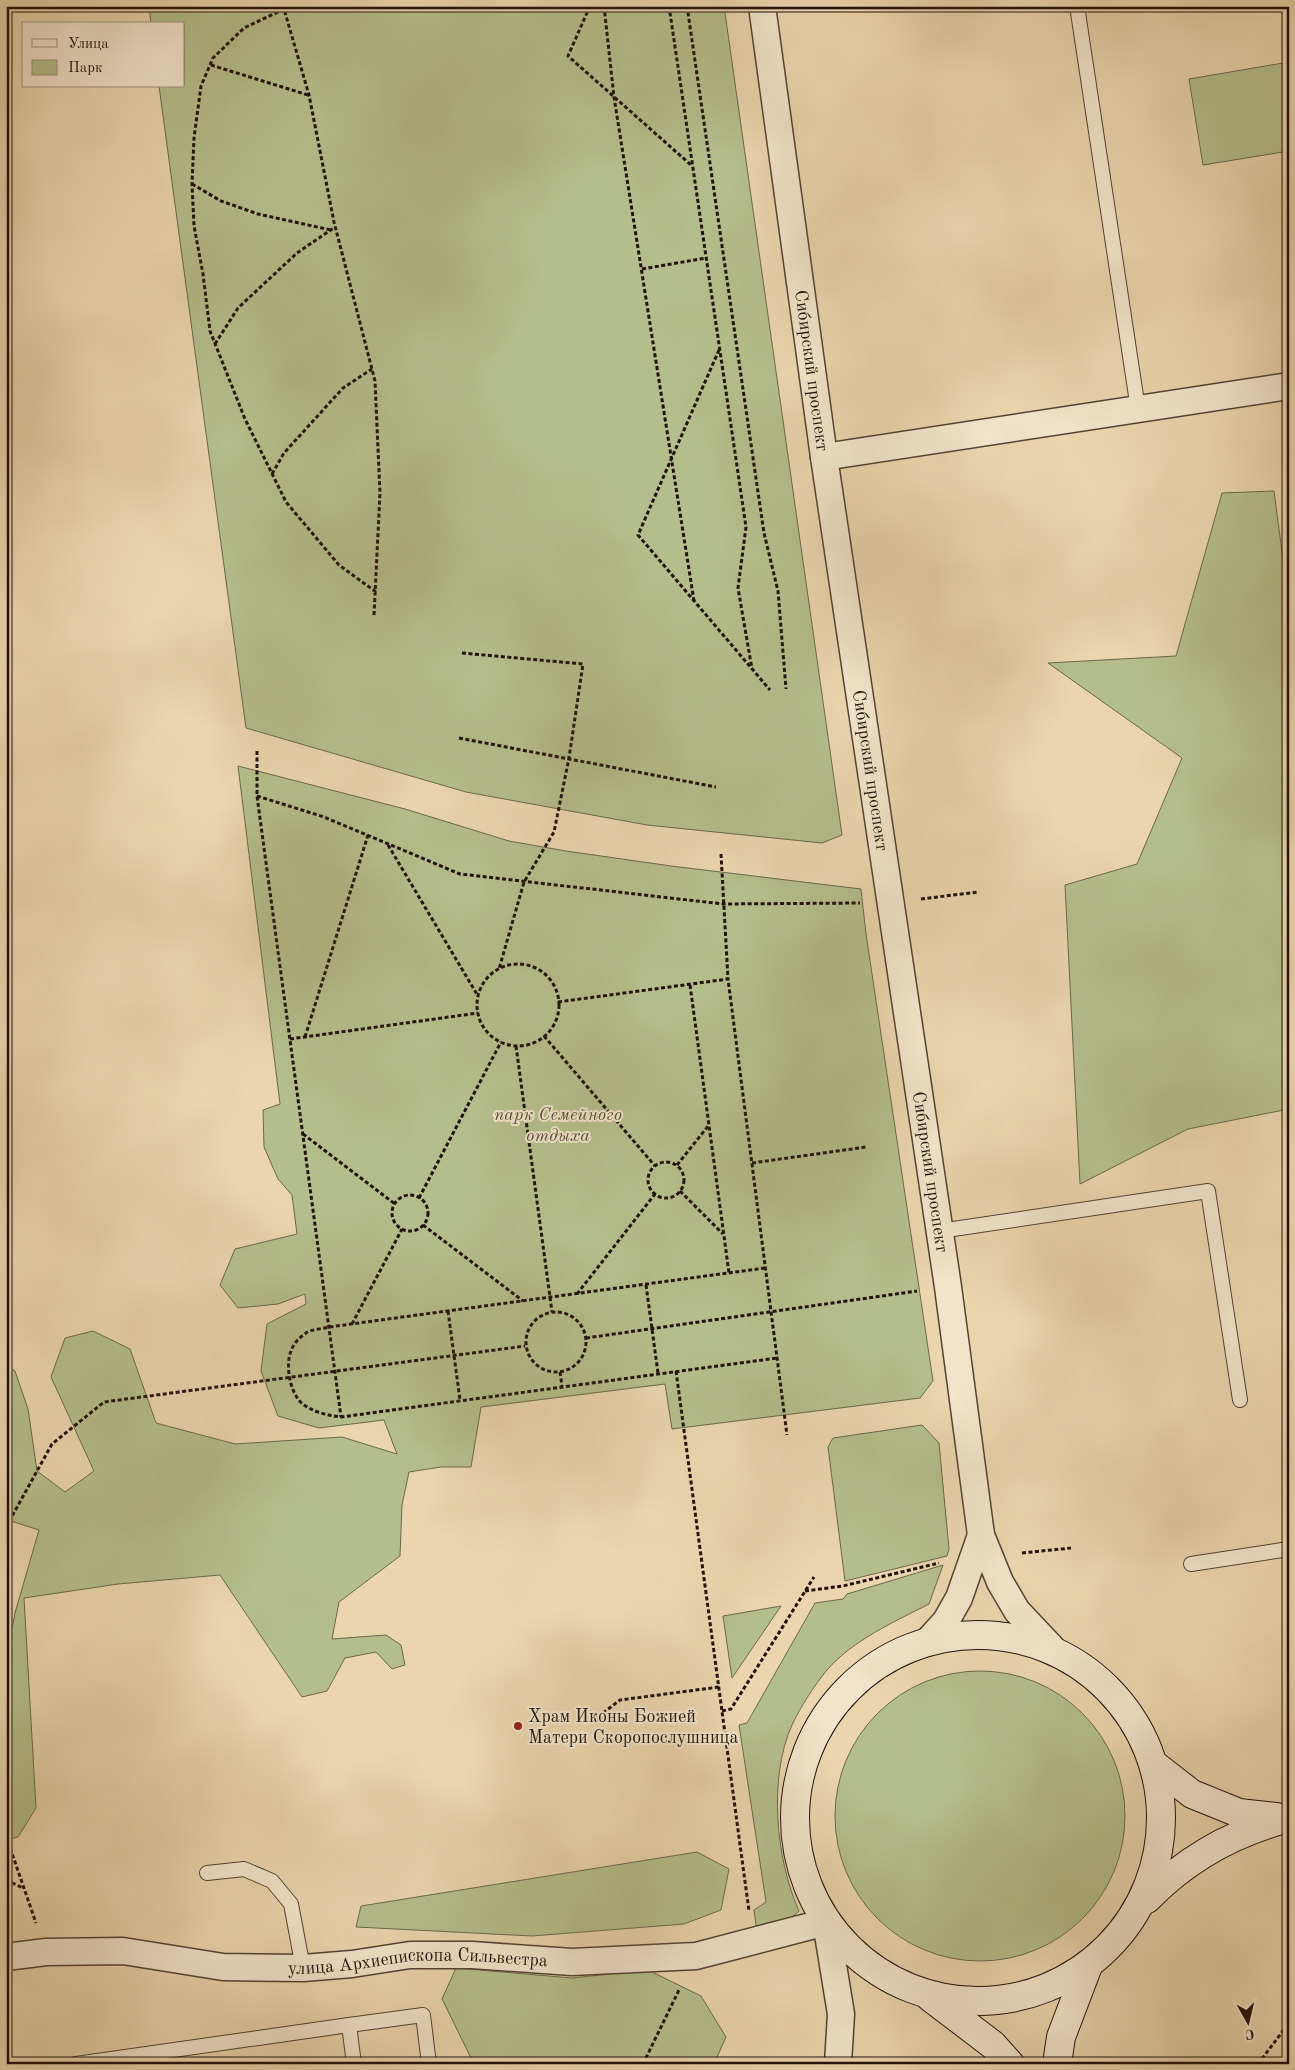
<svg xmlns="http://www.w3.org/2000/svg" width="1295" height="2070" font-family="'Old Standard TT',serif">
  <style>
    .green { fill: #b4be8c; stroke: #6a684b }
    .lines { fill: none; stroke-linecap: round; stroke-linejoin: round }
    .lane-casing { stroke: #534333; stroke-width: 16 }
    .street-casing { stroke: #534333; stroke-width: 29 }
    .secondary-casing { stroke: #21120a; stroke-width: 30 }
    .path { stroke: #21120a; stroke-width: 3; stroke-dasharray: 4 2.5; stroke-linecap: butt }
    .lane { stroke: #f1e4ca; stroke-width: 14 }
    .street { stroke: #f1e4ca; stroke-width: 26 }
    .secondary { stroke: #f1e4ca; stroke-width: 28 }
    .poi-dot { fill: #8f2418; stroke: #f1e4ca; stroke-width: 2 }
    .labels { text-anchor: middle; stroke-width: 4; stroke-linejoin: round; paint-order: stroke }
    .street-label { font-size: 18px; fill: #21120a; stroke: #f1e4ca }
    .park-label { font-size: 18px; font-style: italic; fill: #544e38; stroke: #f1e4ca }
    .poi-label { font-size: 18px; fill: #21120a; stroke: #f1e4ca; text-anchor: start }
  </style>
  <rect width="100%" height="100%" fill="#ead5ae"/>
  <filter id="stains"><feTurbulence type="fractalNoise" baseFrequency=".004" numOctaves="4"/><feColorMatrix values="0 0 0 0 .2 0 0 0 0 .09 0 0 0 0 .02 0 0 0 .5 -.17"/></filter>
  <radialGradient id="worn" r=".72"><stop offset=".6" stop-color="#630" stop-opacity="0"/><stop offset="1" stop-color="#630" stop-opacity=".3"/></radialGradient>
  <g class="green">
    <polygon points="149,6 724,6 842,835 822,843 647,825 466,792 246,728 159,86 184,86 184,24 151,24"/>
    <polygon points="1289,62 1289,151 1203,165 1189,79"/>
    <polygon points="1274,491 1289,605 1289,1109 1188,1129 1080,1184 1065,885 1137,864 1182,758 1048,663 1176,656 1222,493"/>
    <polygon points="238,766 405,809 509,841 566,851 671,866 861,889 866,934 933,1381 920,1398 672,1429 665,1384 481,1407 471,1467 441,1467 409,1472 402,1505 400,1556 339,1602 332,1639 386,1635 401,1645 405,1665 392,1669 376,1652 345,1658 327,1691 302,1697 220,1575 118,1584 24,1598 36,1808 18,1837 6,1840 6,1661 15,1613 39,1530 11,1521 6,1521 6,1366 15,1371 28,1409 37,1471 65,1492 94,1471 51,1377 65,1338 93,1331 130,1349 156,1423 235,1444 342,1437 397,1454 384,1420 319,1428 278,1416 261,1371 267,1324 306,1304 305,1294 278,1304 238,1308 220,1285 235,1249 297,1234 292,1195 278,1179 264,1147 263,1110 280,1104"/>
    <polygon points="922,1425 939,1443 949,1549 947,1556 845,1581 828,1447 833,1438"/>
    <path d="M 943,1565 L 929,1604 C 894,1622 853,1640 827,1670 C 814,1686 801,1706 792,1725 C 768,1778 776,1860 799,1911 L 783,1925 L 757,1932 L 754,1910 L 766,1902 L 739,1725 L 747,1723 L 815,1603 L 843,1599 L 847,1594 Z"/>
    <polygon points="781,1606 732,1678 723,1616"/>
    <circle cx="980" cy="1816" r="145"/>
    <polygon points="697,1852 729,1869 721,1910 684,1924 532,1936 356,1927 361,1906"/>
    <polygon points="456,1968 572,1978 648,1970 701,1996 726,2037 714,2064 474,2064 442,1999"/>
  </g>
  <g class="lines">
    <defs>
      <g id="lane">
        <polyline points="1077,6 1138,409"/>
        <polyline points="940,1231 1208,1191 1240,1400"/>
        <polyline points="1191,1564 1289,1549"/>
        <polyline points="207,1873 244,1869 272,1881 291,1904 303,1968"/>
        <polyline points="349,2025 423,2015 429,2064"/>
        <polyline points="76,2064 349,2025 354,2064"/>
      </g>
      <g id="street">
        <path id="s1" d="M 762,6 L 824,457 L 948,1287 L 981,1535 L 1000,1582 L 1017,1611 L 1051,1647"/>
        <polyline points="824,457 1289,386"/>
        <polyline points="926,1643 946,1621 959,1598 981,1535"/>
        <path id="s2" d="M 6,1957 L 46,1952 L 123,1951 L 223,1967 L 303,1968 L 352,1964 L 410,1955 L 472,1955 L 572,1962 L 696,1956 L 826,1922 L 841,2014 L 838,2064"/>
      </g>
      <g id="secondary">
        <circle cx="978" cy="1818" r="183"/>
        <polyline points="1156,1766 1192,1794 1239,1813 1276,1817"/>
        <path d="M 1147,1899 C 1187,1858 1234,1832 1289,1818"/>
        <polyline points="930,1997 993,2045 1010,2064"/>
        <polyline points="1057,2064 1061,2037 1088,1966"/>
      </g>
    </defs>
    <use href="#lane" class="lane-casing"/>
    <use href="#street" class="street-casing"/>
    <use href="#secondary" class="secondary-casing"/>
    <g class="path">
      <polyline points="590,6 568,56 691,165"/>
      <polyline points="604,6 614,97 694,601"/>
      <polyline points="669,6 746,527 738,588 752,669"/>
      <polyline points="687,6 764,533 778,591 786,689"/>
      <polyline points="211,65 308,95"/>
      <polyline points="192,184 221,201 258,214 331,230"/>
      <polyline points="642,269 706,258"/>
      <polyline points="215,344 238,308 297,253 335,227"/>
      <polyline points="719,350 638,535 770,690"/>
      <polyline points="272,474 284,453 343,388 372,369"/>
      <polyline points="374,615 380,493 375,381 334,222 309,95 284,9 244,28 213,58 201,86 194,138 192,184 194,226 203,274 210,331 245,419 286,502 339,565 376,592"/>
      <polyline points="462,653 583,664 569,758 554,832 524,882 499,969"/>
      <polyline points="459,738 716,787"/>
      <polyline points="257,751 257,796 341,1417"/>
      <polyline points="257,796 324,817 460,874 723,904 860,903"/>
      <polyline points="388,845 478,996"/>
      <polyline points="721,854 728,979"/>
      <polyline points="921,899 978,892"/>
      <circle cx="518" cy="1005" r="41"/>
      <polyline points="690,985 729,1273"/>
      <polyline points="558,1002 728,979 787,1435"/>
      <polyline points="544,1036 655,1166"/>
      <polyline points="305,1037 368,835"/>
      <polyline points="290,1039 478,1013"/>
      <polyline points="516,1046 552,1312"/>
      <polyline points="303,1134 395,1204"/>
      <circle cx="666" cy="1180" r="18"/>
      <polyline points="752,1163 866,1147"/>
      <polyline points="677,1165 709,1125"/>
      <polyline points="680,1191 723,1234"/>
      <circle cx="410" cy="1213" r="18"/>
      <polyline points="419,1198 501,1042"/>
      <polyline points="423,1225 523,1301"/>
      <path d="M 765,1268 L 329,1327 C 322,1329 312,1329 306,1333 C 300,1337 293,1344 291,1351 C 285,1366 290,1395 304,1405 C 316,1413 327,1415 341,1417 L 777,1358"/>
      <polyline points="646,1285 658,1373"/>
      <polyline points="577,1294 655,1194"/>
      <polyline points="448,1311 460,1400"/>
      <circle cx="556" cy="1342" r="30"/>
      <polyline points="352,1324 402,1229"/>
      <polyline points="586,1338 917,1291"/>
      <polyline points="676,1371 749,1911"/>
      <polyline points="560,1372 562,1386"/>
      <polyline points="6,1527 52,1444 104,1402 525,1346"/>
      <polyline points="1022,1553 1071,1548"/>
      <polyline points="805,1591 843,1586 939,1563"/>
      <polyline points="722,1711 731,1709 814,1577"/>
      <polyline points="603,1713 620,1700 719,1687"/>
      <polyline points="6,1836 36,1923"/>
      <polyline points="6,1880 23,1888"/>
      <polyline points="643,2064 680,1988"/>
      <polyline points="1258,2064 1289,2023"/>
    </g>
    <use href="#lane" class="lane"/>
    <use href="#street" class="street"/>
    <use href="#secondary" class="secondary"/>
  </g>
  <circle class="poi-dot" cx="518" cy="1726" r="5"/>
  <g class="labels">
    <g class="street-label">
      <text dy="6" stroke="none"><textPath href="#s1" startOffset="368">Сибирский проспект</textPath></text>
      <text dy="6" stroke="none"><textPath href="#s1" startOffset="772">Сибирский проспект</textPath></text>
      <text dy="6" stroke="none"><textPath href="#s1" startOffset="1178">Сибирский проспект</textPath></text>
      <text dy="6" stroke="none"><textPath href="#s2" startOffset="414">улица Архиепископа Сильвестра</textPath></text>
    </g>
    <g class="park-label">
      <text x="558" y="1120">парк Семейного<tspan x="558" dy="21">отдыха</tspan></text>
    </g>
    <g class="poi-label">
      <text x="528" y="1722">Храм Иконы Божией<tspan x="528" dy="21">Матери Скоропослушница</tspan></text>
    </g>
  </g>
  <rect width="1295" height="2070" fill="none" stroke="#ead5ae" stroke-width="25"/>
  <rect x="8" y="8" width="1280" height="2055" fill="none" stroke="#21120a" stroke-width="2.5"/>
  <rect x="12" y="12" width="1270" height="2045" fill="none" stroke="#21120a"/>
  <rect x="22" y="22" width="162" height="65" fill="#f1e4ca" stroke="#9e907d"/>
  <rect x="32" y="39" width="25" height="8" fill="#f1e4ca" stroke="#9e907d"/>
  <text x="68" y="48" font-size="15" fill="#21120a">Улица</text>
  <rect x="32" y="60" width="25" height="15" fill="#b4be8c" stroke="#9e907d"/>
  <text x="68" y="72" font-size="15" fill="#21120a">Парк</text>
  <g transform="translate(1248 2022) rotate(172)" stroke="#f1e4ca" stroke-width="4" paint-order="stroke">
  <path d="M0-4L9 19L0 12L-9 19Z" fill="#21120a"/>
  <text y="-8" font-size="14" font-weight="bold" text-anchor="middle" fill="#21120a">С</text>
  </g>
  <rect width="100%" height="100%" filter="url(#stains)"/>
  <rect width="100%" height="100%" fill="url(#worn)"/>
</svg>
